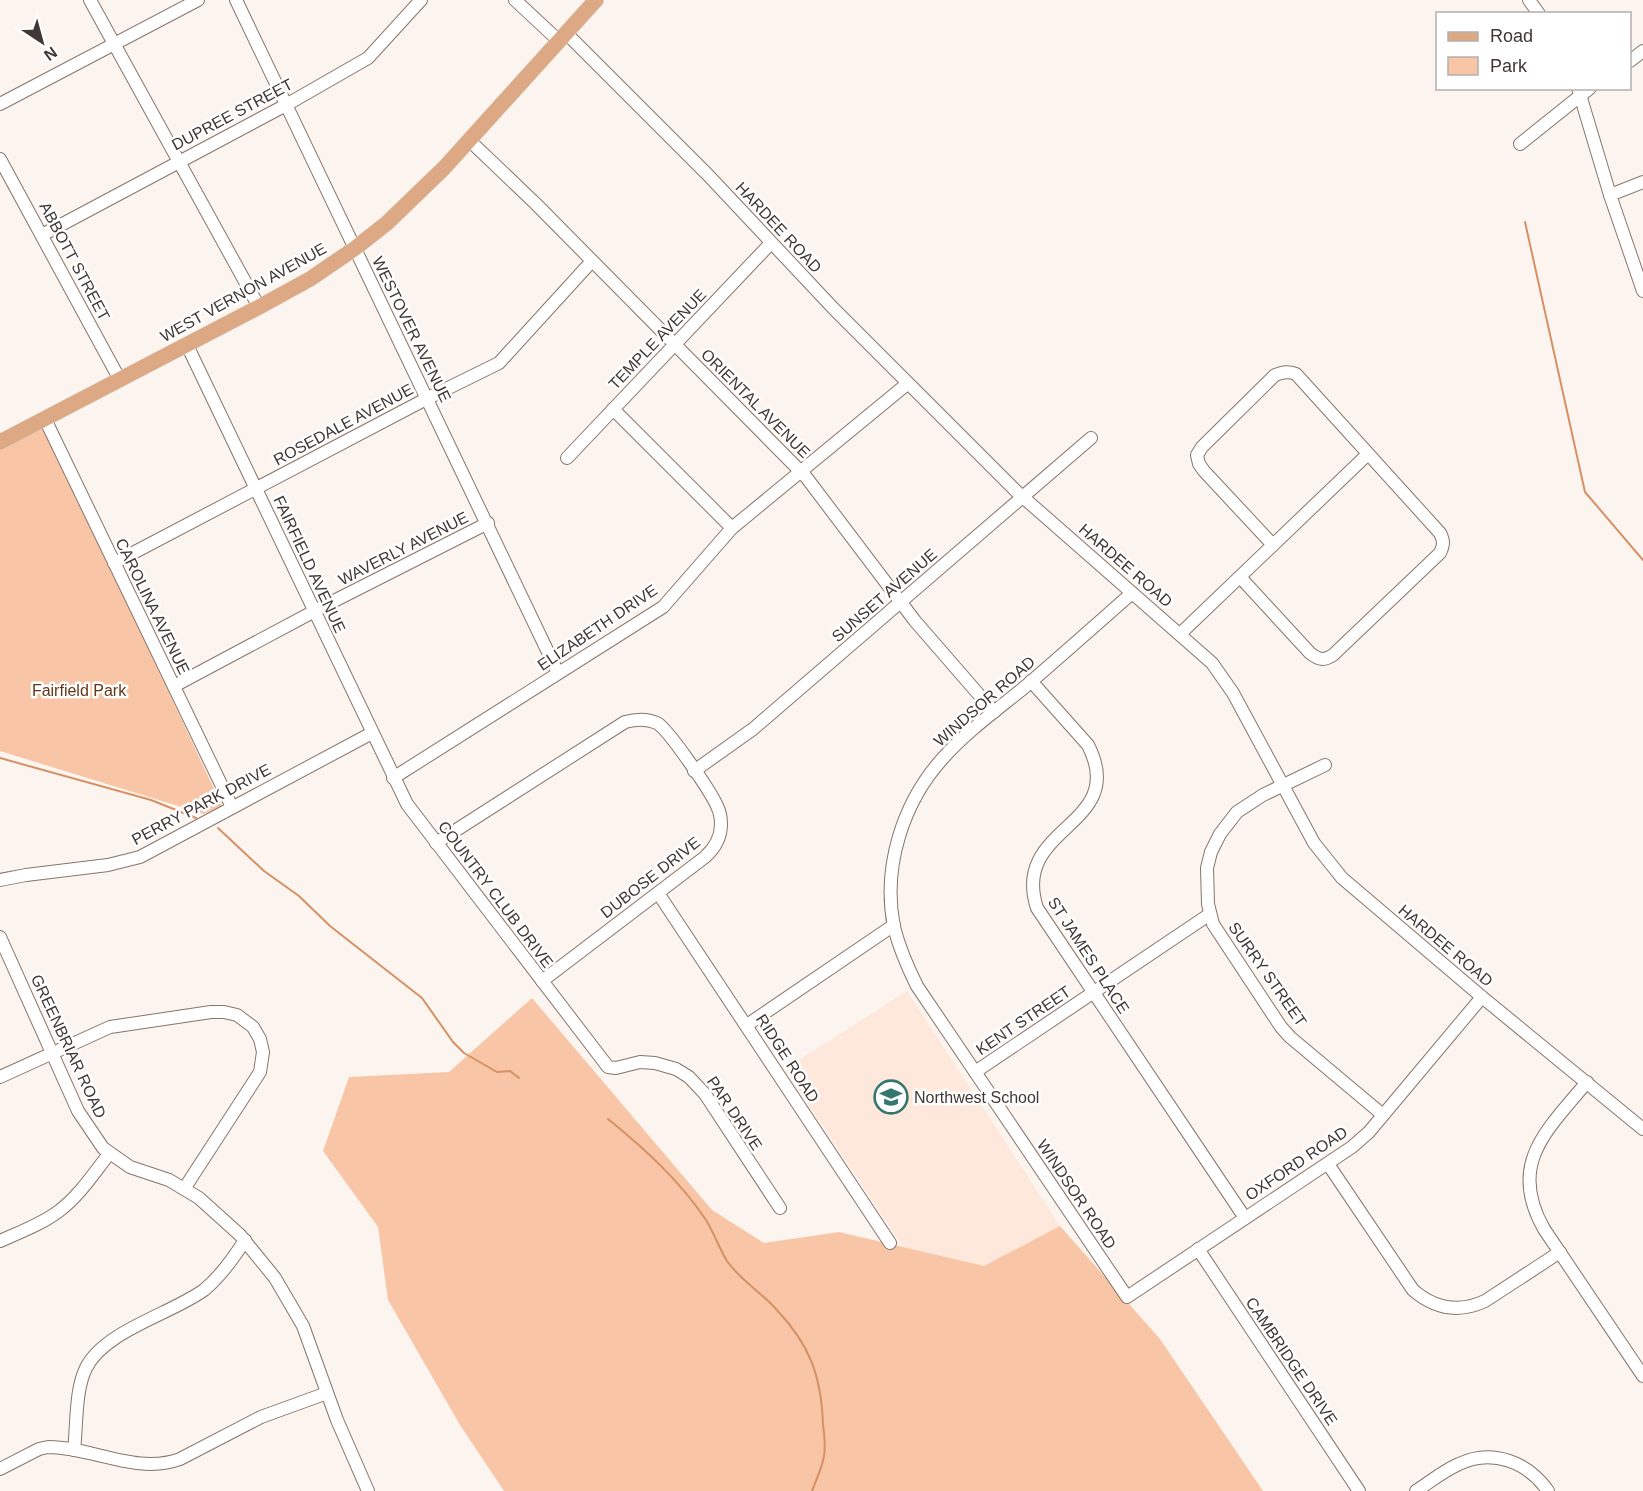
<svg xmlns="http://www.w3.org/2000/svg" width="1643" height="1491" font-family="Helvetica,sans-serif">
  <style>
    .built { fill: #fee8db }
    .green { fill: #f8c6a7 }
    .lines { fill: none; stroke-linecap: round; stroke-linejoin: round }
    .stream { stroke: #d59165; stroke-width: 2 }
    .minor-casing { stroke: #87756b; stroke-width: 14 }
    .major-casing { stroke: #d5d3d2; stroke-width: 16 }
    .minor { stroke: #fff; stroke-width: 12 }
    .major { stroke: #dca984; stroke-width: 15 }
    .labels { text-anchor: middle; stroke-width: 5; stroke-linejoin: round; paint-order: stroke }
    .street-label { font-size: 16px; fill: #403834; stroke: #fff }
    .park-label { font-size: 16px; fill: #653717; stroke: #fff }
    .poi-label { font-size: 16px; fill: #403834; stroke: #fff; text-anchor: start }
  </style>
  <rect width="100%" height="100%" fill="#fcf4ef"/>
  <polygon class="built" points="907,991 1060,1226 984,1267 903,1247 785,1069"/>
  <g class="green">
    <polygon points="42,421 222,806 204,814 0,751 0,442"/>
    <polygon points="532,998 712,1210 764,1243 839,1232 984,1266 1060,1226 1160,1339 1263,1491 504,1491 460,1425 388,1300 378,1227 323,1151 349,1077 449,1072"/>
  </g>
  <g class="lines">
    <g class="stream">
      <polyline points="1525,222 1585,492 1643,560"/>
      <polyline points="0,758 151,800 196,818"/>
      <polyline points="218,828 264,871 299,896 330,926 422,998 453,1042 464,1053 497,1072 510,1071 519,1078"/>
      <path d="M 608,1119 C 645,1149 680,1181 706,1220 C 714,1233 719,1248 727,1261 C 740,1280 761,1292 776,1309 C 810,1345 821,1375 823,1424 C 824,1434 826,1446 824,1456 C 822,1468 816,1480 812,1491"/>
    </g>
    <defs>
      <g id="minor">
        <polyline points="90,0 259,307"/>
        <polyline points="236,0 558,673"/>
        <polyline points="515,0 559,41"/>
        <polyline points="1529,0 1539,14"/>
        <polyline points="566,33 708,175 833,308 1016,491 1212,663 1233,693 1314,843 1342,878 1482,997 1643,1129"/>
        <polyline points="1630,61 1643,51"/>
        <polyline points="1578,88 1610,195 1643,291"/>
        <polyline points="0,104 198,0"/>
        <polyline points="469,140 536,204 806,477 915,621 994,712"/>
        <polyline points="1520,144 1590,88"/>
        <polyline points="0,159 120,380"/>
        <polyline points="1610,195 1643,182"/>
        <polyline points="42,235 286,105 368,58 421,0"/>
        <polyline points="187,345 407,804 608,1067 616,1068 640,1062 655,1063 676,1069 689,1077 705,1094 780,1208"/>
        <polyline points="613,409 732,528"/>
        <polyline points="45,419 232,807"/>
        <polyline points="567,458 771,243"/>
        <polyline points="114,563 428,398 499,363 592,261"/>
        <path d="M 1240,577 L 1310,653 C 1319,660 1324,661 1333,655 L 1440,553 C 1444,544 1444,541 1440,533 L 1296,374 C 1288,371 1283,372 1275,375 L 1202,447 L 1197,455 L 1199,464 L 1204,471 L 1273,545"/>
        <path d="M 1132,593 C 1097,624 1062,655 1026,686 C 998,709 967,731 943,758 C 903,802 882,867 894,927 C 899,947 908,968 917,986 L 1127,1297 L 1352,1147 L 1369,1132 L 1482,997"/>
        <polyline points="1180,634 1368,454"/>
        <path d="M 1031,681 L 1088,745 C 1130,827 1010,825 1037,908 L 1245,1218"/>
        <polyline points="174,686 324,606 488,523"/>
        <polyline points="1325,765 1263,795 1237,812 1220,834 1211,852 1207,868 1208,904 1213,924 1281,1027 1290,1037 1383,1115"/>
        <polyline points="694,771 753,729 1091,438"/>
        <polyline points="393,778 663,607 732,528 907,384"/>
        <path d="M 436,843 L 625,722 C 636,719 646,718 657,723 C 669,730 711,792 717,806 C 720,812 721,818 721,824 C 721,838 715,848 705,857 L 542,981"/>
        <polyline points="0,880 26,875 108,865 140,857 372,733"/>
        <polyline points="658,893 890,1243"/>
        <polyline points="0,937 78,1111 103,1148 130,1167 169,1180 199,1198 240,1235 275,1278 303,1326 337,1420 368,1491"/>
        <polyline points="747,1025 894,925"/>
        <polyline points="975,1072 1210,914"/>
        <polyline points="0,1077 110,1027 211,1012 224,1012 237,1015 253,1027 260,1039 263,1052 260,1072 184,1189"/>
        <path d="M 1587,1082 C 1547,1130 1507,1164 1544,1229 L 1643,1376"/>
        <path d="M 1328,1164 L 1413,1290 C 1435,1309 1459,1313 1485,1301 L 1560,1252"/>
        <path d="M 0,1241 C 20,1232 42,1224 59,1211 C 79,1196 94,1173 109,1154"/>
        <polyline points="1198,1249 1359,1491"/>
        <path d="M 74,1450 C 77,1425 75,1390 86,1368 C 104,1331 171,1314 204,1290 C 221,1276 233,1259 245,1240"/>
        <path d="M 0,1469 L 39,1449 L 48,1447 C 92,1447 137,1475 180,1459 L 261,1417 L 327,1393"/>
        <path d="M 1416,1491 C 1430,1482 1443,1471 1459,1464 C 1492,1448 1528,1462 1548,1491"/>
      </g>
      <polyline id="major" points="0,442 259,307 310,279 354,249 387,223 444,168 596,0"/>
    </defs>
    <use href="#minor" class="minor-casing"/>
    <use href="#major" class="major-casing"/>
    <use href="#minor" class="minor"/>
    <use href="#major" class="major"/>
  </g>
  <defs>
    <symbol id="school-ring" viewBox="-11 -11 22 22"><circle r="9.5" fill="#fff" stroke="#32786e" stroke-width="1.5"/><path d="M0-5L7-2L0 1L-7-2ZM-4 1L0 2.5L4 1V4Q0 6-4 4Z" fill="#32786e"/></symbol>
  </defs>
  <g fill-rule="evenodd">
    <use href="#school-ring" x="872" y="1078" width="38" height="38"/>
  </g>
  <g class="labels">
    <g class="street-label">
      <text transform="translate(232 114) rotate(-28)" y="6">DUPREE STREET</text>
      <text transform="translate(779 227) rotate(47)" y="6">HARDEE ROAD</text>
      <text transform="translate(75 261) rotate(62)" y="6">ABBOTT STREET</text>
      <text transform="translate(243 292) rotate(-29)" y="6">WEST VERNON AVENUE</text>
      <text transform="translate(412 329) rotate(64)" y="6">WESTOVER AVENUE</text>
      <text transform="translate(657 339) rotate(-46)" y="6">TEMPLE AVENUE</text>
      <text transform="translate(756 403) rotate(45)" y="6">ORIENTAL AVENUE</text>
      <text transform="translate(343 424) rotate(-28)" y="6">ROSEDALE AVENUE</text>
      <text transform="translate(403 548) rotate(-27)" y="6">WAVERLY AVENUE</text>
      <text transform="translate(310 564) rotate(65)" y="6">FAIRFIELD AVENUE</text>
      <text transform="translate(1126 565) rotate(41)" y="6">HARDEE ROAD</text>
      <text transform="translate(884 595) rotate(-41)" y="6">SUNSET AVENUE</text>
      <text transform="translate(153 606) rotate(64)" y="6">CAROLINA AVENUE</text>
      <text transform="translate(597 627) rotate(-34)" y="6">ELIZABETH DRIVE</text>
      <text transform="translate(984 701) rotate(-41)" y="6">WINDSOR ROAD</text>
      <text transform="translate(201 804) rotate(-28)" y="6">PERRY PARK DRIVE</text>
      <text transform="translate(650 877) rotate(-38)" y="6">DUBOSE DRIVE</text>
      <text transform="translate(496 894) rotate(53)" y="6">COUNTRY CLUB DRIVE</text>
      <text transform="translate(1446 945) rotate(40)" y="6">HARDEE ROAD</text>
      <text transform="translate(1089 955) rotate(57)" y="6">ST JAMES PLACE</text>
      <text transform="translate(1268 974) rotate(55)" y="6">SURRY STREET</text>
      <text transform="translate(1023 1020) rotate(-34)" y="6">KENT STREET</text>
      <text transform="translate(69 1046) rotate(65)" y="6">GREENBRIAR ROAD</text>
      <text transform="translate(788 1058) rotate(57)" y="6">RIDGE ROAD</text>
      <text transform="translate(735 1113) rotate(56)" y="6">PAR DRIVE</text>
      <text transform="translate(1296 1163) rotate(-34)" y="6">OXFORD ROAD</text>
      <text transform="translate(1077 1194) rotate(56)" y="6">WINDSOR ROAD</text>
      <text transform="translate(1292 1361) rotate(56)" y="6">CAMBRIDGE DRIVE</text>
    </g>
    <g class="park-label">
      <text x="79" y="696">Fairfield Park</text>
    </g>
    <g class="poi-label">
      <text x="914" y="1103">Northwest School</text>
    </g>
  </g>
  <rect x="1436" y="12" width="195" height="78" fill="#ffffff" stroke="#b3afae" stroke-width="1.5"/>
  <rect x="1448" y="32" width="30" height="9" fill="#dca984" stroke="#b3afae" stroke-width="1.5"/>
  <text x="1490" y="42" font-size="18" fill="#403834">Road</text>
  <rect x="1448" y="57" width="30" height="18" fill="#f8c6a7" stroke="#b3afae" stroke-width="1.5"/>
  <text x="1490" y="72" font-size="18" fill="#403834">Park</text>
  <g transform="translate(42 42) rotate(144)" stroke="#ffffff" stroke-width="4.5" paint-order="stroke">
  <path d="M0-4.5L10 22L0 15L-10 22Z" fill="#403834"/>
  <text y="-9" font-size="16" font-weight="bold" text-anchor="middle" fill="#403834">N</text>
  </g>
</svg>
